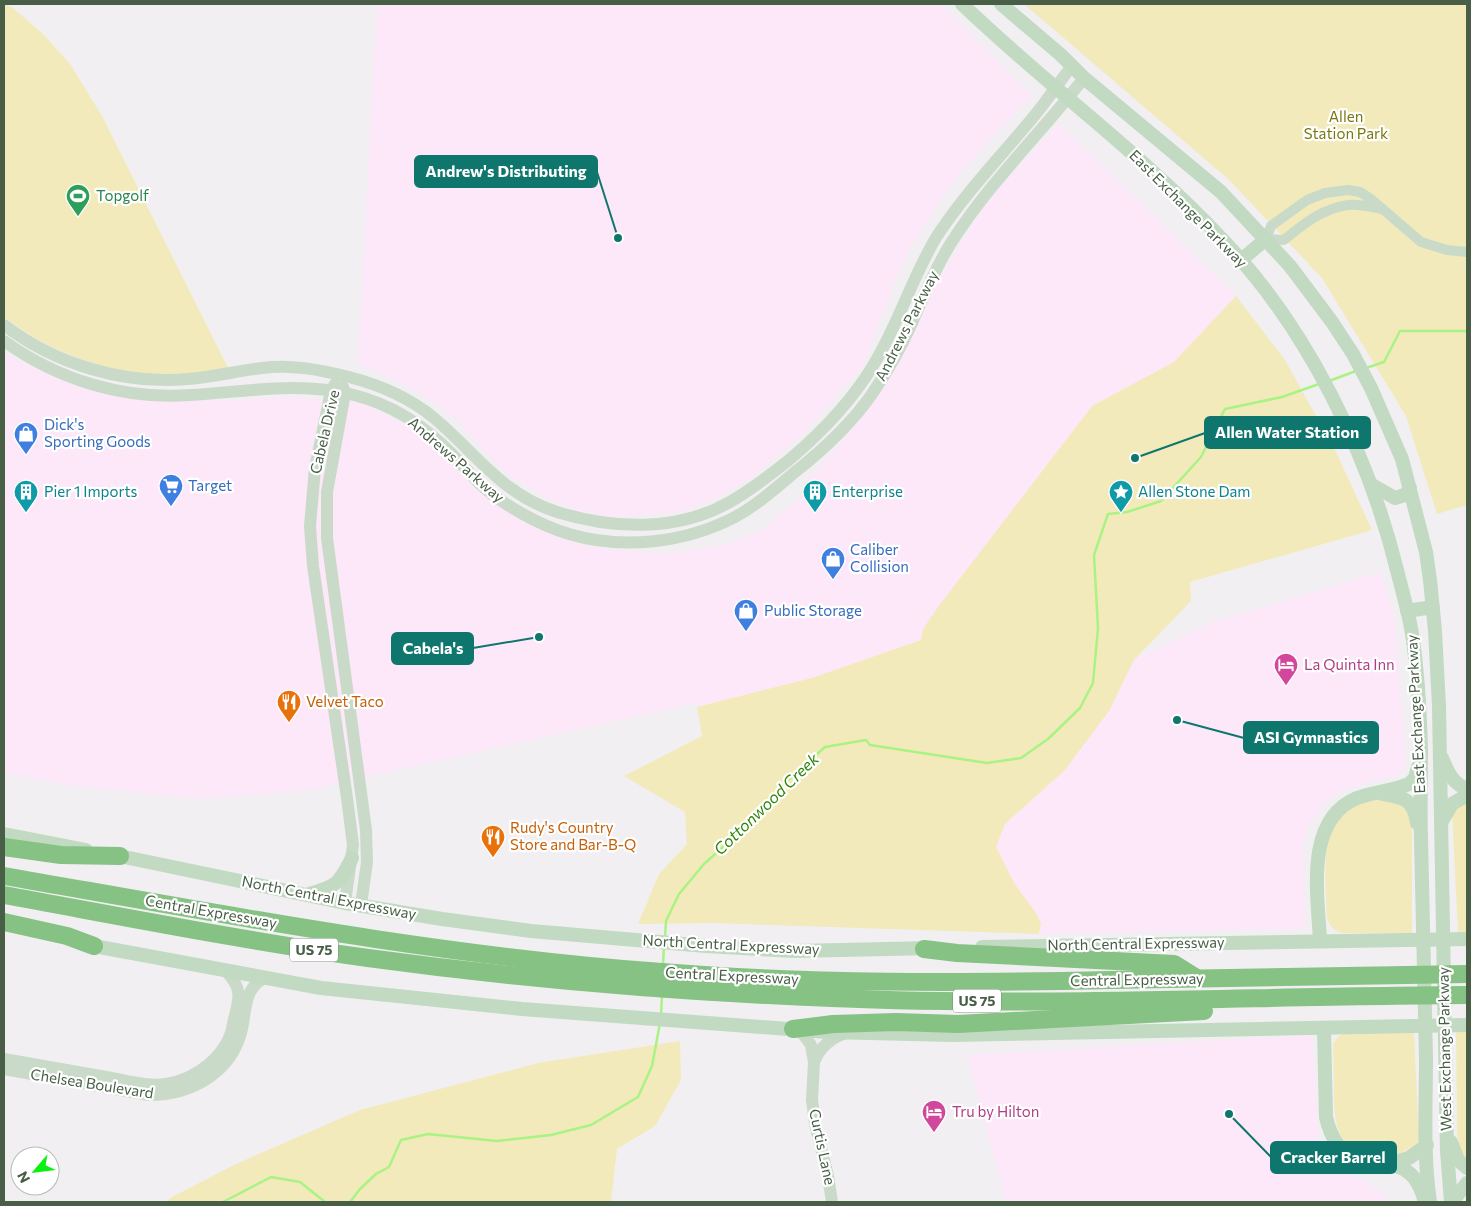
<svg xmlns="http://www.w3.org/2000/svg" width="1471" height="1206" font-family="Commissioner,sans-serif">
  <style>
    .commercial { fill: #fde8fa }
    .green { fill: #f3eabb }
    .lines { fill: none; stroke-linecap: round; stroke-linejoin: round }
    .stream { stroke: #a9f385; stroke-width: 2.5 }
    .minor { stroke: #c9dac8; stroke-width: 10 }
    .tertiary { stroke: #c9dac8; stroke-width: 12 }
    .secondary { stroke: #c1dac1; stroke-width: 14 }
    .motorway { stroke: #85c284; stroke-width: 18 }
    .labels { text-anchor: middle; stroke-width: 4.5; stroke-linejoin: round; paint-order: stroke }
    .shield { fill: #fff; stroke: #7f8e7e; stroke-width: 1 }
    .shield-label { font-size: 14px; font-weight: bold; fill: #485e46 }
    .park-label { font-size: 15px; fill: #7a7710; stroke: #fff }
    .leisure-label { font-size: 15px; fill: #27864d; stroke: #fff; text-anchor: start }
    .street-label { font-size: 15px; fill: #485e46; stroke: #fff }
    .shop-label { font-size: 15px; fill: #366cbe; stroke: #fff; text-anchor: start }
    .culture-label { font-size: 15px; fill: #0d838f; stroke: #fff; text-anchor: start }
    .hotel-label { font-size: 15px; fill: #b23c85; stroke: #fff; text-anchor: start }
    .food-label { font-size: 15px; fill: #c56008; stroke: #fff; text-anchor: start }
    .water-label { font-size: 16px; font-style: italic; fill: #308406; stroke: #fff }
    .leader { fill: none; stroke: #0f766e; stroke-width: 2 }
    .callout-dot { fill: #0f766e; stroke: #fff; stroke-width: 2 }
    .callout { fill: #0f766e; stroke: #0f766e; stroke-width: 2 }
    .callout-label { font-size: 16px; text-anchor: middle; font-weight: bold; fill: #fff }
  </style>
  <rect width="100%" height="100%" fill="#f1eff2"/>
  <g class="commercial">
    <polygon points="377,4 941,4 1032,95 963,170 939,202 911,247 892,289 864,364 804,433 750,479 718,498 680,512 619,517 579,511 543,496 506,473 482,449 459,421 419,392 358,363"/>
    <polygon points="1059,123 1236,296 1174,362 1092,406 938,607 923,629 921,640 812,678 697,707 695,703 308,790 201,799 67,785 4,773 4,353 42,370 142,399 238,400 275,397 308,398 364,403 413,429 478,490 519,518 557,537 589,546 653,554 669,554 728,544 761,530 815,486 808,478 835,450 859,419 938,280 989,199"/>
    <polygon points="1381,572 1395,621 1406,760 1400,776 1380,779 1343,790 1326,802 1308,826 1303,844 1305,929 1039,934 1041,924 1036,913 1014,883 996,847 1005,824 1064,771 1109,711 1134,660 1212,622"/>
    <polygon points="1312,1035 1320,1155 1341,1171 1366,1181 1393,1202 1006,1202 967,1055"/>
  </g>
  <g class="green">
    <path d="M 4,4 L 13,8 L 42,33 L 70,64 L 102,116 L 228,368 C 212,370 195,375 179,375 C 115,376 55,356 4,317 Z"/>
    <polygon points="1024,4 1467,4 1467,505 1437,514 1406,416 1322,278 1228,179"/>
    <polygon points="1236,296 1285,360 1336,452 1372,530 1190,582 1191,601 1134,660 1109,711 1064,771 1005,824 996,847 1014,883 1036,913 1041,924 1039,934 713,923 638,924 659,874 687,844 685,812 624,776 702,736 697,707 812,678 921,640 923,629 938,607 1092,406 1174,362"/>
    <path d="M 1388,798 L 1404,803 L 1412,828 L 1412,933 L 1343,933 C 1334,931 1330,927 1327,918 C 1327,881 1315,822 1358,804 C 1368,800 1378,799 1388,798 Z"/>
    <polygon points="1467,799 1467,932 1458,932 1452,813"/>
    <polygon points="1456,1029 1467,1029 1467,1160 1460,1149 1457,1133"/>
    <path d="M 1347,1031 L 1414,1031 L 1419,1141 C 1408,1152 1393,1158 1377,1157 C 1335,1154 1334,1120 1334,1087 C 1334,1073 1333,1058 1333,1044 L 1338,1037 Z"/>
    <polygon points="680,1041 681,1080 655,1126 617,1149 611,1202 167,1202 170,1198 238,1163 360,1110 538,1063"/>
  </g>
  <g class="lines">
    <g class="stream">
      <polyline points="1366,368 1384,362 1400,331 1467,331"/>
      <polyline points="1329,381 1356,371"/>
      <polyline points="665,938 666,921 679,894 704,864 741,831 787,781 825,747 866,740 870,745 987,763 1021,758 1048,739 1080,708 1093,683 1098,628 1094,555 1108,514 1127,512 1161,501 1201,457 1225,409 1282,397 1319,384"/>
      <polyline points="663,965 664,946"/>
      <polyline points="661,1015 662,996"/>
      <polyline points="223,1202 271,1177 300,1182 325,1202"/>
      <polyline points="350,1202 360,1189 376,1174 389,1167 401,1140 428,1134 497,1141 551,1135 591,1125 638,1097 652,1066 660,1023"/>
    </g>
    <path class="minor" d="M 1382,209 C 1371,207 1359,204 1348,205 C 1323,208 1302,225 1284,240 L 1266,239 L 1271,226 L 1307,200 L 1325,193 L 1348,190 L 1360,192 L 1371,199 L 1421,242 L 1447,250 L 1467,252"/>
    <g class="tertiary">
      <path d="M 4,325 C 55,364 124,385 188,379 C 213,377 237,371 262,368 C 292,364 321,370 349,377 C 380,385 410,398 434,418 C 476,453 501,494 557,512 C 612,529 676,532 728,503 C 750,491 770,475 789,460 C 822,432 852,401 874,364 C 899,323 912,277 937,236 C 966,192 1002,155 1035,115 C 1048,99 1059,82 1072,66"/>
      <path d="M 4,341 C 58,380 124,400 190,395 C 245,392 299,381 354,395 C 393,405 424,425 452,454 C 461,463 470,474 480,484 C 503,505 539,525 569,534 C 623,550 685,543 735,517 C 757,505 776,488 795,472 C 823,450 851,424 872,394 C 887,372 901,348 912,323 C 924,296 935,268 951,243 C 989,183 1041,133 1084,78"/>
      <polyline points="335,384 331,391 315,468 310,526 313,566 347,798 353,845 345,903"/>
      <polyline points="343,387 345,393 327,492 327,538 366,830 367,862 361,905"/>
      <polyline points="793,1029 803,1034 811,1045 814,1062 812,1100 815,1124 828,1176 832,1202"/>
      <path d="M 4,1059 C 38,1065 72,1071 106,1077 C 125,1080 147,1087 166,1084 C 197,1079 228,1055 233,1024 C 238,1000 245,991 226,971"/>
      <path d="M 814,1062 C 820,1047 830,1038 846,1033"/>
      <path d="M 4,1069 L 149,1095 C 191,1095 232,1073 242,1029 C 246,1010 244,989 264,978"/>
    </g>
    <g class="secondary">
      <path d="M 962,4 C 1046,85 1141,153 1221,238 C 1307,327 1369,454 1398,574 C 1403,594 1409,614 1412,634 C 1418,672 1420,712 1421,750 C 1421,780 1420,809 1421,839 C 1422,912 1425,985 1426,1058 C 1426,1106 1423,1155 1430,1202"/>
      <polyline points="1001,4 1061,55 1084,78 1221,192 1290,266 1332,322 1353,354 1371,388 1402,459 1426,552 1430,580 1435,631 1439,706 1447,1151 1451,1202"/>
      <polyline points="1241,260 1266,239"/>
      <polyline points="1372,485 1395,498 1405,495 1410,488"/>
      <polyline points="1407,611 1433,607"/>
      <path d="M 1442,758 C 1448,772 1452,783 1467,789"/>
      <path d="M 1383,794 C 1405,798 1413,799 1417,823"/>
      <polyline points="1442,821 1452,804 1467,795"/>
      <polyline points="4,834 86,850"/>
      <polyline points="110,854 345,903 442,919 531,931 706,946 795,951 933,948"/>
      <path d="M 309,894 C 337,886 339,884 352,858"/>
      <path d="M 1320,941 C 1318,895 1304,820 1357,798 C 1374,792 1392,791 1409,784 L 1415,778 L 1418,767"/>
      <polyline points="83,944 321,988 522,1009 827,1032 952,1035 1467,1025"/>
      <polyline points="982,947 1467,939"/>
      <path d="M 1324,1029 L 1326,1117 C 1330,1136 1342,1158 1363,1162 C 1378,1165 1396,1162 1408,1172 C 1418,1179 1422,1191 1425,1202"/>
      <polyline points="1451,1142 1458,1160 1467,1168"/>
      <polyline points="1388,1164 1409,1158 1427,1145"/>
      <polyline points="1452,1202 1467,1183"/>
    </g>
    <g class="motorway">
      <polyline points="4,847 61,855 120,856"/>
      <path d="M 4,876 C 222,914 440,956 662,972 C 812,984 962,983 1112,980 C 1231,978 1349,976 1467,974"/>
      <path d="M 4,895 C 125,917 246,941 368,958 C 522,979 677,992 832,998 C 1043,1007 1256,996 1467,995"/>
      <polyline points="4,922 67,936 94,946"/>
      <polyline points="924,949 957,953 1174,964 1198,979"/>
      <polyline points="793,1029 833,1024 896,1022 958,1024 1204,1011"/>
    </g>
  </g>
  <defs>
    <symbol id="stadium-pin" viewBox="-11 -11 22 30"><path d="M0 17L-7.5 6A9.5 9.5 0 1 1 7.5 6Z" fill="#2e9e5b" stroke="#fff"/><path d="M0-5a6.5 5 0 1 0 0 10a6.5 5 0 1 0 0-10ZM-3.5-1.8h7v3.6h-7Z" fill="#fff"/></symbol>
    <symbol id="shop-pin" viewBox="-11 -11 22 30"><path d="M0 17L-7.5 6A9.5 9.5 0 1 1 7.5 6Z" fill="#3f7fe0" stroke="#fff"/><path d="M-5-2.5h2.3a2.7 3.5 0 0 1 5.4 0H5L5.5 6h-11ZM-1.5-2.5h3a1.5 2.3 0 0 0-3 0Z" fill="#fff"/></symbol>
    <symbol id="supermarket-pin" viewBox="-11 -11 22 30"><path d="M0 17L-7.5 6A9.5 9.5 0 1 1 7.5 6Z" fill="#3f7fe0" stroke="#fff"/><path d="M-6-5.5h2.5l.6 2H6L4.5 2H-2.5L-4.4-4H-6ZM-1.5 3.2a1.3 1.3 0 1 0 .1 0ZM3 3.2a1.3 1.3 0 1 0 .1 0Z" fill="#fff"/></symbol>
    <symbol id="building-pin" viewBox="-11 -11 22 30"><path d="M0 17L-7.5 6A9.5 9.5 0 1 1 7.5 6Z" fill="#0f9aa8" stroke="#fff"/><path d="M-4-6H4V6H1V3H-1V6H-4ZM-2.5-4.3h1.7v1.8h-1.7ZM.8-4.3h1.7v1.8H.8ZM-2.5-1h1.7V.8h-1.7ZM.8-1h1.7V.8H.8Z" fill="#fff"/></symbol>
    <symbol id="sight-pin" viewBox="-11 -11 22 30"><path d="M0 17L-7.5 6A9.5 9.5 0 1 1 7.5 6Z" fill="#0f9aa8" stroke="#fff"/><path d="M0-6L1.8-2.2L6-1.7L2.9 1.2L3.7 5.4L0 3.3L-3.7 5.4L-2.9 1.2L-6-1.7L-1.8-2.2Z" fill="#fff"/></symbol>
    <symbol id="hotel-pin" viewBox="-11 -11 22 30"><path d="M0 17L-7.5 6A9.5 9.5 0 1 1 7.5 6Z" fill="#d1479c" stroke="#fff"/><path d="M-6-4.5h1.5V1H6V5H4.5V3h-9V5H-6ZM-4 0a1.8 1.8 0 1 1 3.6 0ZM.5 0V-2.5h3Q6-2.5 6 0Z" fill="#fff"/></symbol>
    <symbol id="restaurant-pin" viewBox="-11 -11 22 30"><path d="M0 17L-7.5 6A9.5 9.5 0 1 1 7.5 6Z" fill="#e8710a" stroke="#fff"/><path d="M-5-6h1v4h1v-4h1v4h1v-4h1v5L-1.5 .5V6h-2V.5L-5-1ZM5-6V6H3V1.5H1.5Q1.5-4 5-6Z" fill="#fff"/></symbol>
  </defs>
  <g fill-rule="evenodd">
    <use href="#stadium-pin" x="64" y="182" width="28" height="38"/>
    <use href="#shop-pin" x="12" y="420" width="28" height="38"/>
    <use href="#supermarket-pin" x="157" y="472" width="28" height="38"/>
    <use href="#building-pin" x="12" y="478" width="28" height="38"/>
    <use href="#building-pin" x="801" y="478" width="28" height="38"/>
    <use href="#sight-pin" x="1107" y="478" width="28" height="38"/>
    <use href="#shop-pin" x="819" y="545" width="28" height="38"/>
    <use href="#shop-pin" x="732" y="597" width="28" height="38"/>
    <use href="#hotel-pin" x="1272" y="651" width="28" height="38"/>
    <use href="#restaurant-pin" x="275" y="688" width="28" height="38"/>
    <use href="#restaurant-pin" x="479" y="823" width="28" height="38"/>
    <use href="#hotel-pin" x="920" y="1098" width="28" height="38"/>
  </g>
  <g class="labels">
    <g class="shield">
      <rect x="290" y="938.5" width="48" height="23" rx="4"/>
      <rect x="953" y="989.5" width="48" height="23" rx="4"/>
    </g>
    <g class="shield-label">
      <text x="314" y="955">US 75</text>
      <text x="977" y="1006">US 75</text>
    </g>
    <g class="park-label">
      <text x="1346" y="122">Allen<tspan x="1346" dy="17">Station Park</tspan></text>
    </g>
    <g class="leisure-label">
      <text x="96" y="201">Topgolf</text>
    </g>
    <g class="street-label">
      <text transform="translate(1188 209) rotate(45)" y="5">East Exchange Parkway</text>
      <text transform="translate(907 326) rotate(-63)" y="5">Andrews Parkway</text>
      <text transform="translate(325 432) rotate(-77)" y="5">Cabela Drive</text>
      <text transform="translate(456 460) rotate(41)" y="5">Andrews Parkway</text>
      <text transform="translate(1416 714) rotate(-93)" y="5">East Exchange Parkway</text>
      <text transform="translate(329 898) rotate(11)" y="5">North Central Expressway</text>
      <text transform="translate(211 912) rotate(10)" y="5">Central Expressway</text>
      <text transform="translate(1136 944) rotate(-1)" y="5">North Central Expressway</text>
      <text transform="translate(731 945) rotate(3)" y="5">North Central Expressway</text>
      <text transform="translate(732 976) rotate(3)" y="5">Central Expressway</text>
      <text transform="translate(1137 980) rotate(-1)" y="5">Central Expressway</text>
      <text transform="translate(1445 1049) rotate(-91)" y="5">West Exchange Parkway</text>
      <text transform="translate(92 1084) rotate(9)" y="5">Chelsea Boulevard</text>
      <text transform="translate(822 1147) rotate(78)" y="5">Curtis Lane</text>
    </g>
    <g class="shop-label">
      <text x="44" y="430">Dick's<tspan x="44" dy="17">Sporting Goods</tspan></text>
      <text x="188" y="491">Target</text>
      <text x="850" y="555">Caliber<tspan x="850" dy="17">Collision</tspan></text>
      <text x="764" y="616">Public Storage</text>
    </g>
    <g class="culture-label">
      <text x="44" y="497">Pier 1 Imports</text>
      <text x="832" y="497">Enterprise</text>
      <text x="1138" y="497">Allen Stone Dam</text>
    </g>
    <g class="hotel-label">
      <text x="1304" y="670">La Quinta Inn</text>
      <text x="952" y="1117">Tru by Hilton</text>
    </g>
    <g class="food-label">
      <text x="306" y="707">Velvet Taco</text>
      <text x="510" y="833">Rudy's Country<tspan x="510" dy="17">Store and Bar-B-Q</tspan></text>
    </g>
    <g class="water-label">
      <text transform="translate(766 804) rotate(-44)" y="6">Cottonwood Creek</text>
    </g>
  </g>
  <path class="leader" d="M618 238L597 172M1135 458L1205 433M539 637L473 648M1177 720L1244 738M1229 1114L1271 1157"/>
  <g class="callout-dot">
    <circle cx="618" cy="238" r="5"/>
    <circle cx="1135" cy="458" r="5"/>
    <circle cx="539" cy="637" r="5"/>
    <circle cx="1177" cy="720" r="5"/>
    <circle cx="1229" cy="1114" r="5"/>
  </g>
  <g class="callout">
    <rect x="415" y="156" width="182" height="31" rx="5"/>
    <rect x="1205" y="417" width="165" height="31" rx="5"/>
    <rect x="392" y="633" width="81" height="31" rx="5"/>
    <rect x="1244" y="722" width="134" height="31" rx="5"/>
    <rect x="1271" y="1142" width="125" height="31" rx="5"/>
  </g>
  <g class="callout-label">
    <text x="506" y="177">Andrew's Distributing</text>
    <text x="1287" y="438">Allen Water Station</text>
    <text x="433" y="654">Cabela's</text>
    <text x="1311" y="743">ASI Gymnastics</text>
    <text x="1333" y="1163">Cracker Barrel</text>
  </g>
  <rect width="1471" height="1206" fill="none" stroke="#485e46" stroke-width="10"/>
  <g transform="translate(35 1171) rotate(242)"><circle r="24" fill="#ffffff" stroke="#b6bfb5"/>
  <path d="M0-4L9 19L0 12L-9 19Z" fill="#0cf011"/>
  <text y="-8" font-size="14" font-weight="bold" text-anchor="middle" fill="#485e46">N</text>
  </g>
</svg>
